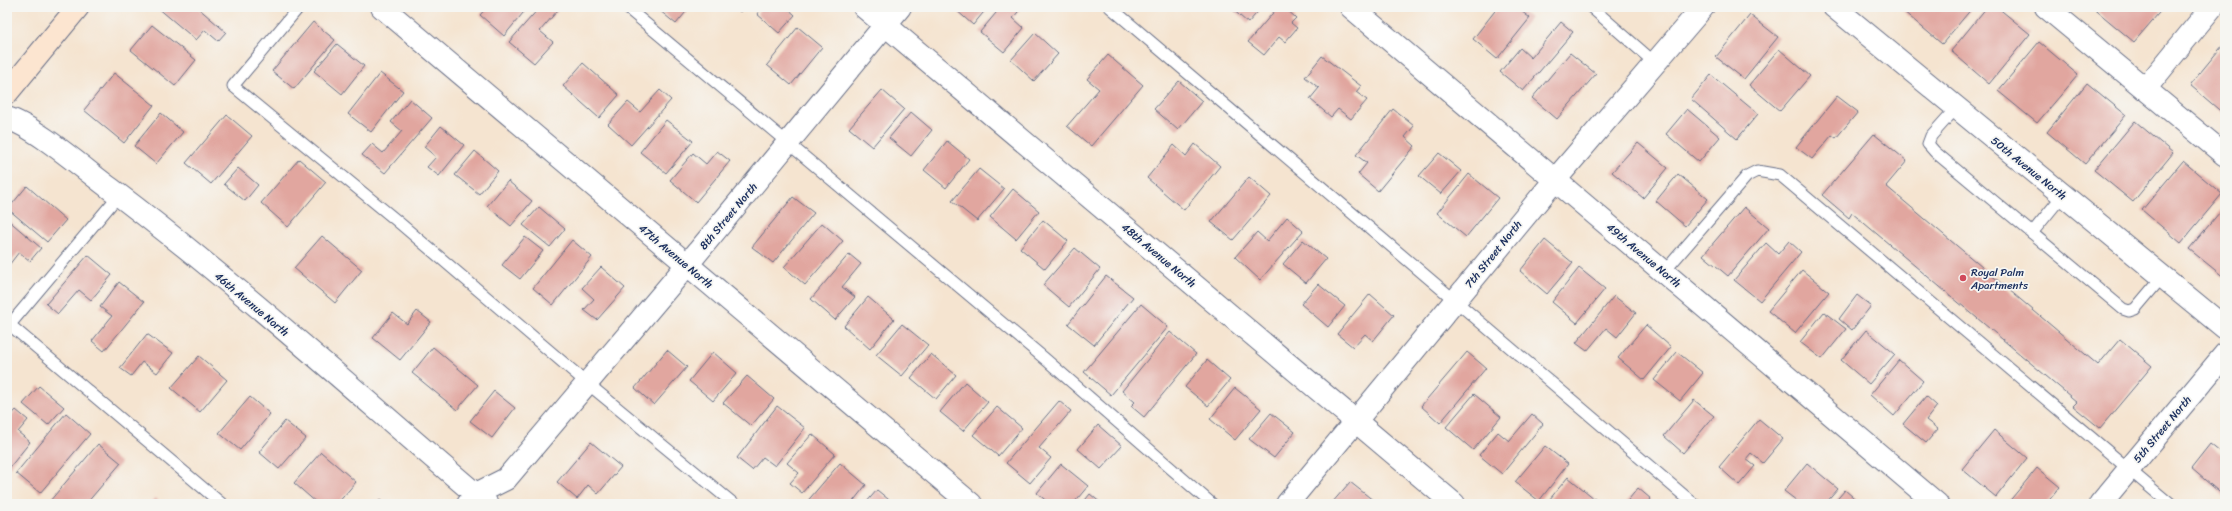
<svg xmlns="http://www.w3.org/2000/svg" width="2232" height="511" font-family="Sriracha,sans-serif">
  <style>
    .building { fill: #e1a69f }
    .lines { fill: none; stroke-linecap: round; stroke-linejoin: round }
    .lane-casing { stroke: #676e86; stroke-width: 13 }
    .street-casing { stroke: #676e86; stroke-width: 24 }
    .secondary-casing { stroke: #676e86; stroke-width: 24 }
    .lane { stroke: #fff; stroke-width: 11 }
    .street { stroke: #fff; stroke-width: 22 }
    .secondary { stroke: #fce5d0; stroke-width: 22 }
    .poi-dot { fill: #d1495b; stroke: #f6f6f2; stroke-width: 1.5 }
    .labels { text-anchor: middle; stroke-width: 3.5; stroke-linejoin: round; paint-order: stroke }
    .street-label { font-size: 11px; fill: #1b2f5e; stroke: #f6f6f2 }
    .poi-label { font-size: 11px; fill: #1b2f5e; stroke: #f6f6f2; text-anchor: start }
  </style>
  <rect width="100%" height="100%" fill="#f6f6f2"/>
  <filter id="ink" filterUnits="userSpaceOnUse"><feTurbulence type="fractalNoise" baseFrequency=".025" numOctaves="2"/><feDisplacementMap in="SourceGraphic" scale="8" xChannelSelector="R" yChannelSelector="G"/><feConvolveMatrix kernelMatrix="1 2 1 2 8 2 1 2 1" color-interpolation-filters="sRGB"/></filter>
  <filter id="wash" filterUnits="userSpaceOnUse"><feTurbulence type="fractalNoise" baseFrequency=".012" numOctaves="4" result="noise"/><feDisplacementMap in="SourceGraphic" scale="16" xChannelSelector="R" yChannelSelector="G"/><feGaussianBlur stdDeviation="0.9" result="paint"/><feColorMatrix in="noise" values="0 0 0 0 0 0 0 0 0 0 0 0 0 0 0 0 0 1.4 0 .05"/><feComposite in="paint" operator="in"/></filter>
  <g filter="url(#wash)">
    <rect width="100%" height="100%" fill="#f5e4d0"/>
    <g id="blocks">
      <g class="building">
        <polygon points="157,7 197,7 226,32 218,41 205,30 196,40"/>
        <polygon points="487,7 528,7 504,36 480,15"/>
        <polygon points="540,7 555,7 558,10 540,31 553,42 534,63 509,42"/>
        <polygon points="662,7 690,7 676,24 659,10"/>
        <polygon points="735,7 745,7 740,12"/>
        <polygon points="762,7 786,7 795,15 779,33 757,14"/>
        <polygon points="957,7 988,7 973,25 955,9"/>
        <polygon points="1001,7 1022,7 1013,18 1024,28 1004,52 980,32"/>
        <polygon points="1230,7 1262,7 1248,23"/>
        <polygon points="1278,7 1284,7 1296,18 1291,23 1297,28 1285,42 1279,37 1264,55 1248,42"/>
        <polygon points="1498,7 1516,7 1530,18 1497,59 1473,39"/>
        <polygon points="1907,7 1973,7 1942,44 1903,11"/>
        <polygon points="1987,7 1997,7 2030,34 1989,84 1951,51"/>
        <polygon points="2092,7 2164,7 2134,42"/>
        <polygon points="1750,15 1778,37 1744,79 1716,57"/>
        <polygon points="313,22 335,40 294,89 272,71"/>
        <polygon points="1561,22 1573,32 1523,91 1500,72 1520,48 1531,58"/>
        <polygon points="152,25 196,60 175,86 131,50"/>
        <polygon points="798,27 822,47 791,85 767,65"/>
        <polygon points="1035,33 1058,54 1034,81 1011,60"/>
        <polygon points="2039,42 2078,75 2037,123 1998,91"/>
        <polygon points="337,44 364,66 342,94 314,71"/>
        <polygon points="2223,45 2225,47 2225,115 2190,85"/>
        <polygon points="1779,49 1810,76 1780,111 1749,85"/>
        <polygon points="1570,53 1596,74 1557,119 1532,98"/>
        <polygon points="1108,55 1143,85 1091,146 1067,126 1099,89 1087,79"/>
        <polygon points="1322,56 1361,86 1356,92 1367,100 1351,119 1338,109 1331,117 1310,99 1319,88 1305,77"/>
        <polygon points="583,63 619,95 599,118 563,86"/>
        <polygon points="114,73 154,105 124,143 84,110"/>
        <polygon points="380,73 403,91 371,132 348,114"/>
        <polygon points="1711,75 1758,114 1737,139 1691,99"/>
        <polygon points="1179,81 1202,101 1178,130 1154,109"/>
        <polygon points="2087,83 2126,115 2085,164 2047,132"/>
        <polygon points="660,90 671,100 631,145 608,124 628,102 640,112"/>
        <polygon points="882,90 904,109 872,147 849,128"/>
        <polygon points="1837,96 1858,112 1836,138 1832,135 1812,159 1796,147"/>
        <polygon points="410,99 432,118 385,173 362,155 372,144 383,153 402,131 391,122"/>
        <polygon points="1393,109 1414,126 1405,137 1415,146 1378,191 1358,174 1367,163 1356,155"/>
        <polygon points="1687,109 1720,137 1699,162 1666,134"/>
        <polygon points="911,112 932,130 911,156 889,138"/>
        <polygon points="161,113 183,132 156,164 134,146"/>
        <polygon points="227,115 252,136 211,184 186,163"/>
        <polygon points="666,120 693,141 666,173 640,152"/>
        <polygon points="2135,121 2173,153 2133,202 2094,170"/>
        <polygon points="441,126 464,145 439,176 427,167 436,157 424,147"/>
        <polygon points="1874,134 1907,161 1886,186 2098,365 2120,339 2152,366 2100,428 2073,406 2077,402 1852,213 1849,218 1822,195"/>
        <polygon points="947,141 969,159 946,188 924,170"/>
        <polygon points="1638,143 1668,168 1643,198 1612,172"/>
        <polygon points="1195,144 1220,166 1184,210 1147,178 1174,145 1186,156"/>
        <polygon points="475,151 498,171 479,194 455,175"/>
        <polygon points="717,151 730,161 696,202 670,180 693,153 706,164"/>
        <polygon points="1439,153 1461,171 1441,194 1419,176"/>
        <polygon points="299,159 326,182 288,227 261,203"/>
        <polygon points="2183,161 2222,194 2181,243 2142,210"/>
        <polygon points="238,168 258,185 245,201 224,184"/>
        <polygon points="979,169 1004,189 977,221 952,201"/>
        <polygon points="1469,174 1498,198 1466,237 1437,213"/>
        <polygon points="1678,174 1708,199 1685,226 1656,201"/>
        <polygon points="1249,177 1271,196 1233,240 1211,222"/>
        <polygon points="508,181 532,201 511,226 487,206"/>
        <polygon points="27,186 66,220 47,242 8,209"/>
        <polygon points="1013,189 1039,211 1016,239 990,217"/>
        <polygon points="793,197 814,213 773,263 752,247"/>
        <polygon points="2225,206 2225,278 2189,249"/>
        <polygon points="539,207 565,229 550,247 523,225"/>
        <polygon points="1744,207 1769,228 1728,276 1703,255"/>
        <polygon points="1287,217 1303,231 1260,280 1235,257 1257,232 1267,241"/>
        <polygon points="7,219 41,248 30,261 19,252 9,265 7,263"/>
        <polygon points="1043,220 1068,241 1045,269 1020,248"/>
        <polygon points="822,223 843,241 805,285 784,267"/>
        <polygon points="322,236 362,270 335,303 294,268"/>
        <polygon points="525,237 543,251 520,279 502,265"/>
        <polygon points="572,240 592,257 553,305 533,288"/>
        <polygon points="1303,240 1326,259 1306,283 1283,264"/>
        <polygon points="1545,240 1573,263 1547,294 1520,271"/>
        <polygon points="1789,241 1801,252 1760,301 1734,280 1766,243 1778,254"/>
        <polygon points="1075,248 1100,269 1069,307 1043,285"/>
        <polygon points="849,254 861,264 842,287 855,297 835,320 811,299"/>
        <polygon points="88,255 112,275 91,300 79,290 58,314 46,304"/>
        <polygon points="601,267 625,288 597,320 584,310 594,299 582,288"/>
        <polygon points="1579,268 1605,289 1577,323 1552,302"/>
        <polygon points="1802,270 1829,292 1795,333 1768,311"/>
        <polygon points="1106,276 1133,297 1094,345 1068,324"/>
        <polygon points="119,282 144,302 104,351 92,341 112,316 100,307"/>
        <polygon points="1318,284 1345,306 1328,327 1301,304"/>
        <polygon points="1370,294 1394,315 1373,341 1365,334 1353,347 1337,334"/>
        <polygon points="1857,295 1871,306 1852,330 1839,319"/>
        <polygon points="1614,296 1636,313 1617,337 1606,328 1587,351 1576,343"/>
        <polygon points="868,297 894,319 870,349 844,326"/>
        <polygon points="1141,304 1168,327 1111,395 1084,372"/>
        <polygon points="417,311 431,322 400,360 373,338 393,313 407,324"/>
        <polygon points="1824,312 1846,329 1822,359 1800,342"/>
        <polygon points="902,324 928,345 902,376 876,355"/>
        <polygon points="1646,325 1671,347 1644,380 1618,358"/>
        <polygon points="1866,330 1895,354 1869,384 1841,360"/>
        <polygon points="1170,332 1196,354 1144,417 1131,406 1135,402 1122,391"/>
        <polygon points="147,334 173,353 157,373 142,362 131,376 120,368"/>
        <polygon points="433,347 478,385 457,410 412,373"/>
        <polygon points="667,350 687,367 654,405 635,388"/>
        <polygon points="713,352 737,373 713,401 689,381"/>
        <polygon points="1467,352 1486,368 1440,423 1421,406"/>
        <polygon points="1677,352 1703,373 1680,401 1654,380"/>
        <polygon points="931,354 956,375 936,399 911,378"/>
        <polygon points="199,356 227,380 200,412 171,388"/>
        <polygon points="1207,360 1230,380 1208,406 1185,387"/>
        <polygon points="1899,360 1923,381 1894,416 1870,395"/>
        <polygon points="747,376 774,399 751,426 723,403"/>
        <polygon points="965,382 988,402 963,431 940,412"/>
        <polygon points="39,386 64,407 48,425 23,404"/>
        <polygon points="1235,388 1261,409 1235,440 1210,419"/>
        <polygon points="494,391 515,408 492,438 470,421"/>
        <polygon points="1474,394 1501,417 1473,450 1446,427"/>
        <polygon points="1926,396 1937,406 1926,420 1938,429 1926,443 1903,424"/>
        <polygon points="250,397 270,414 240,450 219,433"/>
        <polygon points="1694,400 1714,416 1683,453 1664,436"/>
        <polygon points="1059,401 1071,411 1039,448 1051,458 1030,483 1006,463"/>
        <polygon points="777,406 805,428 775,466 763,457 752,470 737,458"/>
        <polygon points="997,407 1022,428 998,456 973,435"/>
        <polygon points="16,410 28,420 18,432 30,442 10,467 7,464 7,420"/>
        <polygon points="66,413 90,434 40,493 16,473"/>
        <polygon points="1271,413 1295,432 1274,458 1249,439"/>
        <polygon points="1532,414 1543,424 1502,474 1479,455 1498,432 1509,441"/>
        <polygon points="1759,419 1783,439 1763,463 1751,453 1746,459 1755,466 1739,485 1719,467"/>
        <polygon points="285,421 306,438 279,469 259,452"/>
        <polygon points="1098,425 1122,446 1101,469 1078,449"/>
        <polygon points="1994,430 2027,458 1996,497 1962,469"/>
        <polygon points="812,434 835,454 802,493 790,483 799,473 787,463"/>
        <polygon points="591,442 621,467 598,494 588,485 577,499 557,482"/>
        <polygon points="98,444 121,463 86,504 52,504 49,502"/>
        <polygon points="2210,444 2225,456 2225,497 2191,468"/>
        <polygon points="1545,446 1568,464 1539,501 1515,482"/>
        <polygon points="321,452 356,482 337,504 318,504 294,483"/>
        <polygon points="840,463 866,485 851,504 805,504"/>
        <polygon points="1807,463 1838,489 1825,504 1801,504 1784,491"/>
        <polygon points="1061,464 1088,486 1073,504 1050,504 1037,493"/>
        <polygon points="2037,468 2060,487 2046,504 2007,504"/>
        <polygon points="1568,477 1595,499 1590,504 1553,504 1549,500"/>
        <polygon points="1350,482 1374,501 1371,504 1331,504"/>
        <polygon points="1638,488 1651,499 1647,504 1625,504"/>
        <polygon points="877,490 894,504 865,504"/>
        <polygon points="1845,490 1861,504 1833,504"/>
        <polygon points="1090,494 1102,504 1082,504"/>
        <polygon points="155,498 162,504 150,504"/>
        <polygon points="380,500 385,504 377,504"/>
      </g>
    </g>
  </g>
  <g filter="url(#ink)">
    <use href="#blocks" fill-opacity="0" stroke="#676e86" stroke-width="1"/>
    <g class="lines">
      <defs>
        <g id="lane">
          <polyline points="299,7 233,86 396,220 587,383 734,504"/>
          <polyline points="626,7 1044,358 1212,504"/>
          <polyline points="1110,7 1694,504"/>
          <polyline points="1591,7 1655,63"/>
          <polyline points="1956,108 1931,136 1928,144 1935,152 2123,309 2129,311 2135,309 2162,277"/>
          <polyline points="2032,233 2063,195"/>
          <polyline points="1664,272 1747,176 1757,171 1780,175 2170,504"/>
          <polyline points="10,325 222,504"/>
          <polyline points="7,328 119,195"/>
        </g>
        <g id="street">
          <polyline points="382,7 971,504"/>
          <polyline points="864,7 1454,504"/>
          <polyline points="1351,7 1937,504"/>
          <polyline points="1834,7 2225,328"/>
          <polyline points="2046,7 2225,155"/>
          <polyline points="2145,89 2212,7"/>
          <path d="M 7,118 C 36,127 85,170 111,189 C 241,287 362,398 486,503"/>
          <polyline points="468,504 476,494 506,479 687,265 900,7"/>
          <polyline points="1287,504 1555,180 1703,7"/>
          <polyline points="2100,504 2225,354"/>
        </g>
        <polyline id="secondary" points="7,93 78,7"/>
      </defs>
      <use href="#lane" class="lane-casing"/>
      <use href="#street" class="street-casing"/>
      <use href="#secondary" class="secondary-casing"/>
      <use href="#lane" class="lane"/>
      <use href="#street" class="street"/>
      <use href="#secondary" class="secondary"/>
    </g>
  </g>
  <circle class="poi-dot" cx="1963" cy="278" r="4"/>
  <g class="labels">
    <g class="street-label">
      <text transform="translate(2029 168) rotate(39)" y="4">50th Avenue North</text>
      <text transform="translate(728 216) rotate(-50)" y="4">8th Street North</text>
      <text transform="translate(1493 254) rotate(-51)" y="4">7th Street North</text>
      <text transform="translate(1159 255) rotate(40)" y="4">48th Avenue North</text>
      <text transform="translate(1644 255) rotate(40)" y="4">49th Avenue North</text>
      <text transform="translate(676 256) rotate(40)" y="4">47th Avenue North</text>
      <text transform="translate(252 304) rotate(40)" y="4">46th Avenue North</text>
      <text transform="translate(2162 429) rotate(-50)" y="4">5th Street North</text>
    </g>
    <g class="poi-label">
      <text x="1971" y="276">Royal Palm<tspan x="1971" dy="13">Apartments</tspan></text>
    </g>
  </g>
  <rect width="2232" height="511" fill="none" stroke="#f6f6f2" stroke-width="24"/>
</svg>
